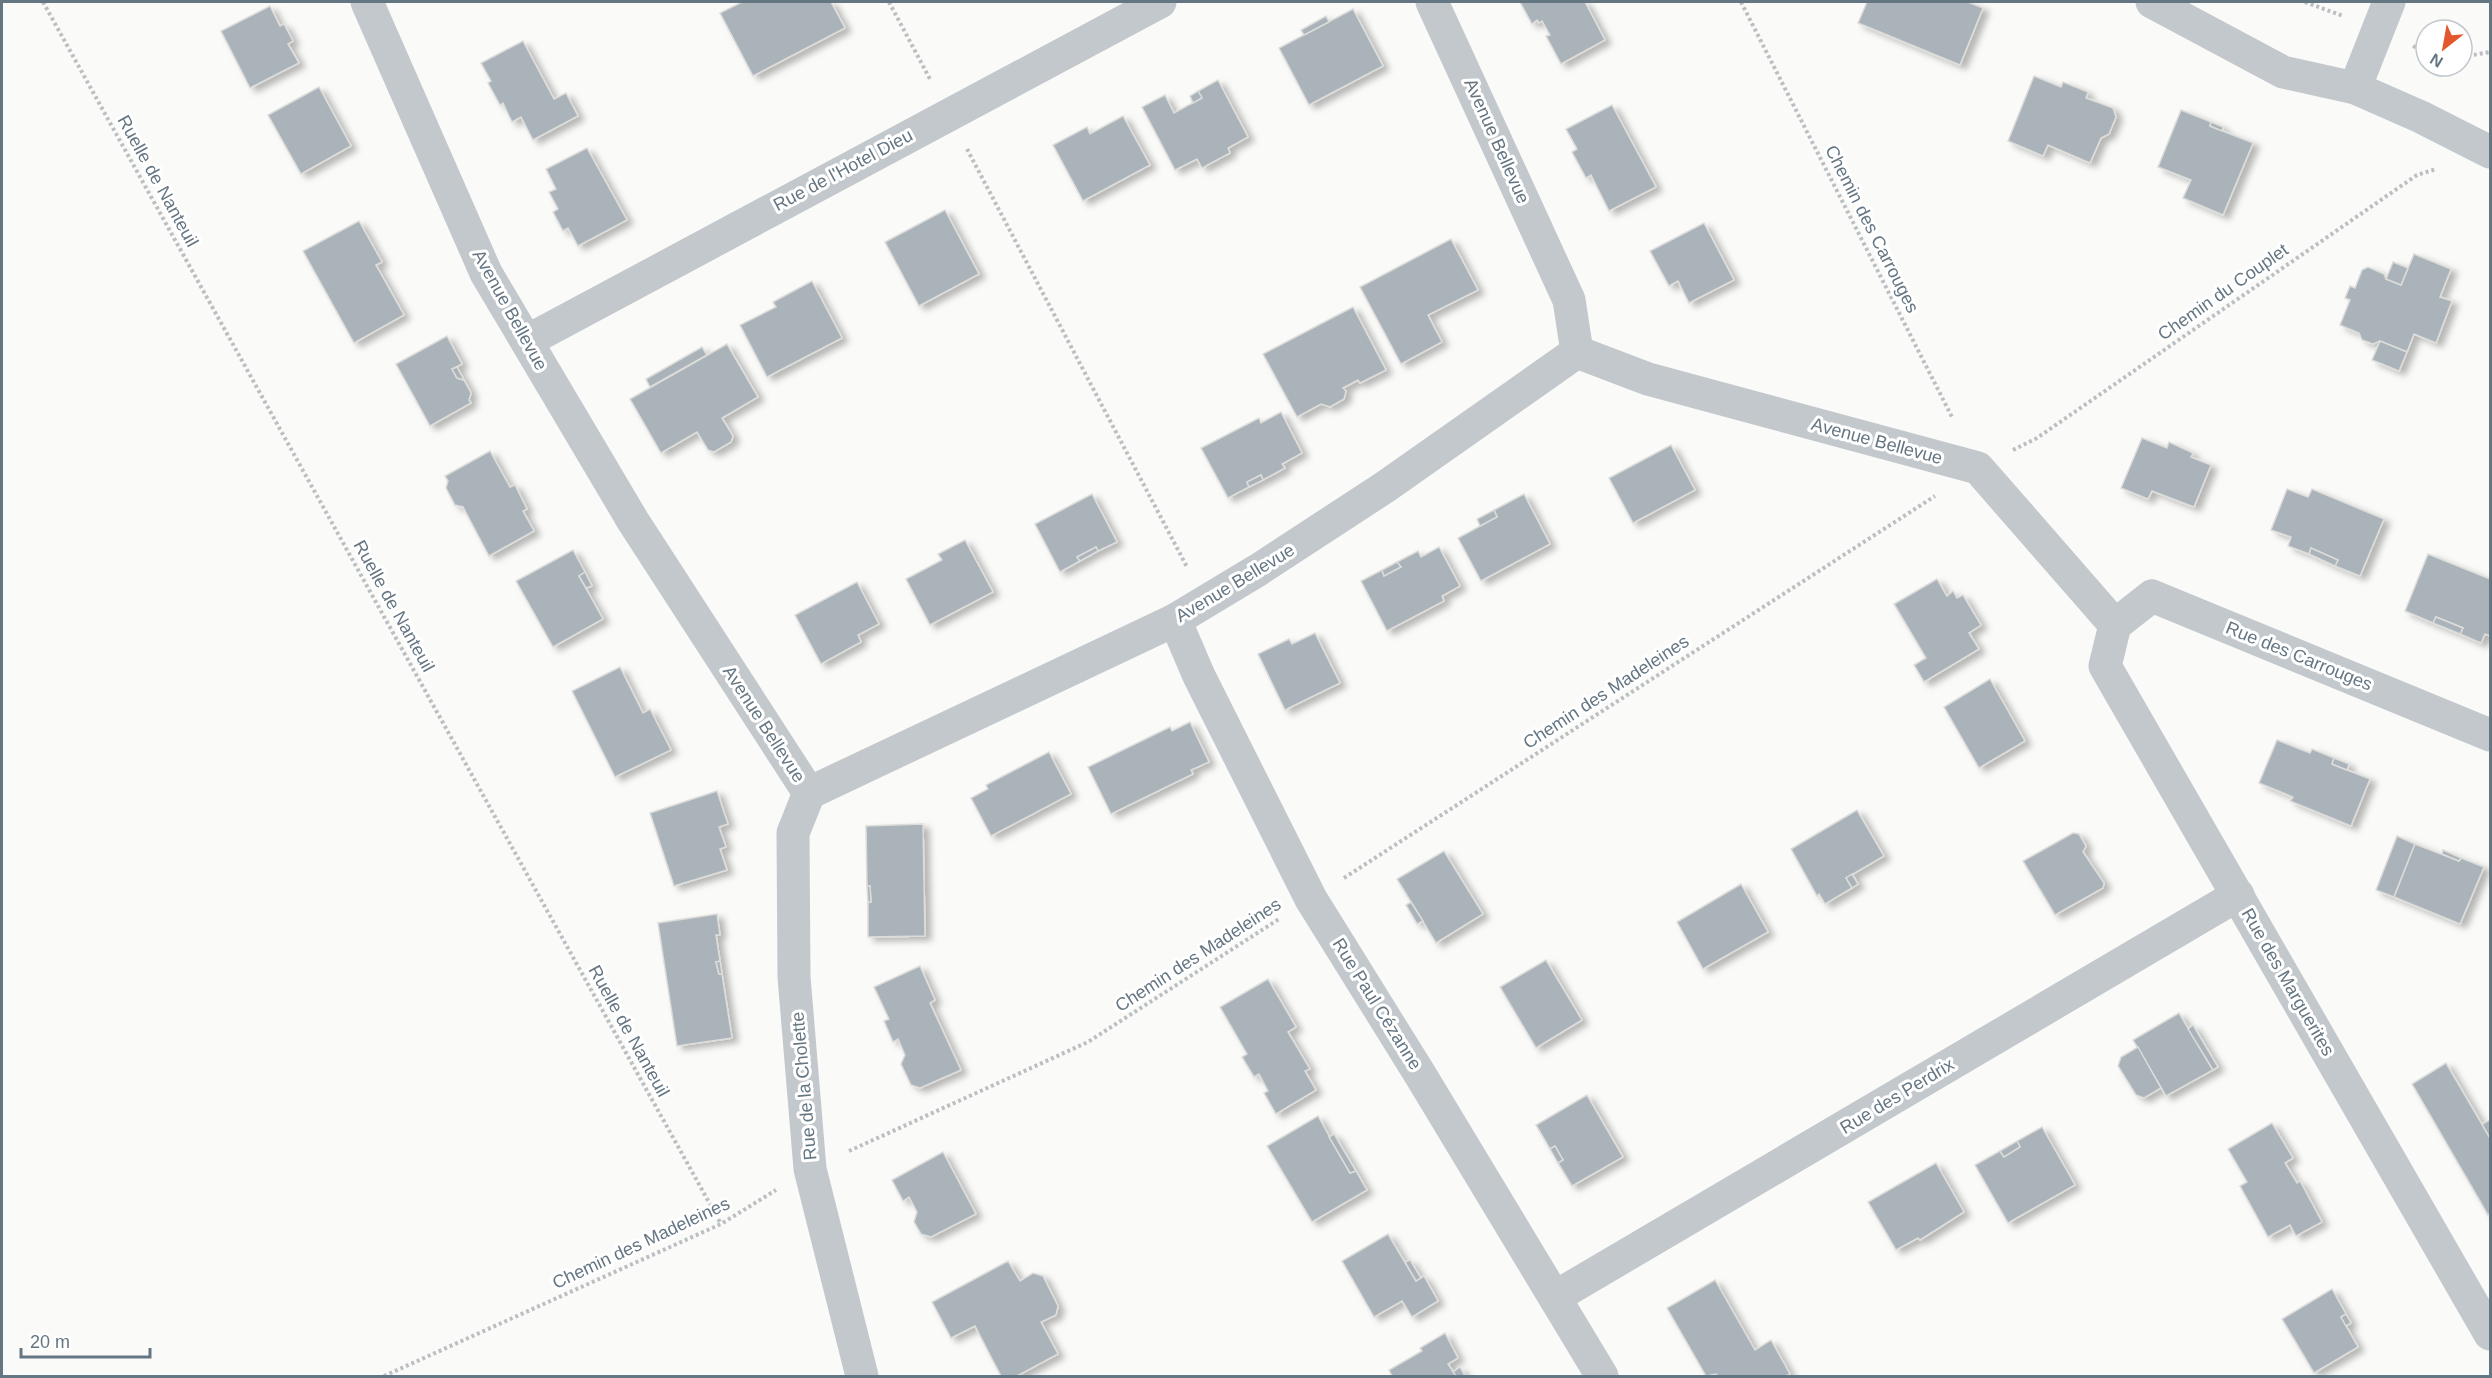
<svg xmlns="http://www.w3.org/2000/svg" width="2492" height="1378" font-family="Helvetica,sans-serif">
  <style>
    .building { fill: #aab3b9; stroke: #dcdcda; stroke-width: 1.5; filter: url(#shadow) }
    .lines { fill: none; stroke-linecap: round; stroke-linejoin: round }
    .path { stroke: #bbbfc2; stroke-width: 4; stroke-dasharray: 3 3; stroke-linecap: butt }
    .street { stroke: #c3c8cc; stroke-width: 33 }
    .labels { text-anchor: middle; stroke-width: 6; stroke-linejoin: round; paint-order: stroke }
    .street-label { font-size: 18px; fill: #657683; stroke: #fff }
  </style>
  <defs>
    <filter id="shadow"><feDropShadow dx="6" dy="4" stdDeviation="3" flood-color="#0004"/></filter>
  </defs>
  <rect width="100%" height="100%" fill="#fafaf8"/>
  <g class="building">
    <polygon points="742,2 831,2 845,28 753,76 720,13"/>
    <polygon points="1520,2 1585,2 1605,40 1561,64 1546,36 1550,35 1542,21 1539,23 1537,20 1532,24"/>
    <polygon points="1867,2 1968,2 1983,8 1960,65 1858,23"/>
    <polygon points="270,6 280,26 284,24 293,41 288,44 299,63 250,88 221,31"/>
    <polygon points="1353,9 1383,66 1309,105 1279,48"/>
    <polygon points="1326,16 1329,22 1304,35 1301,30"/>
    <polygon points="523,41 554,99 566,93 578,116 533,140 521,117 512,122 503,103 500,105 488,83 491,81 481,63"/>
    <polygon points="2034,76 2061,87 2063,82 2088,92 2086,98 2113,108 2116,117 2109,134 2101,138 2090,163 2048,145 2043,156 2008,141"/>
    <polygon points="1218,80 1248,137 1228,148 1230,153 1202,168 1197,159 1175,170 1142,107 1165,95 1174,113 1202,98 1198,91"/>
    <polygon points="319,87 351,146 301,174 268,115"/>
    <polygon points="1198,91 1202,98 1193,103 1190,96"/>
    <polygon points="1612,105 1656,187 1609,211 1591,175 1586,178 1572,152 1577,149 1566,129"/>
    <polygon points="2181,110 2211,122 2210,126 2253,143 2223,215 2183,198 2191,180 2158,167"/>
    <polygon points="1123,116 1150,165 1083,201 1053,145 1087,127 1090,134"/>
    <polygon points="2211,122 2223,127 2222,131 2210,126"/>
    <polygon points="587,148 627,220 578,246 568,228 563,231 553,212 558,209 549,192 556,189 546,169"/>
    <polygon points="945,210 979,274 919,306 885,242"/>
    <polygon points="359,221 382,262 376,265 404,315 354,343 303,251"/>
    <polygon points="1704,223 1734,280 1689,303 1678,281 1669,286 1650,251"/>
    <polygon points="1451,239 1478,290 1428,315 1442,342 1401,364 1360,287"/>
    <polygon points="2414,254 2451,269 2440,297 2452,301 2436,343 2414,334 2407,352 2380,341 2373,344 2362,340 2359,333 2340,325 2350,300 2345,298 2350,286 2355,288 2362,270 2368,267 2384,274 2386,279 2401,285"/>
    <polygon points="2393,262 2408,268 2401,285 2386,279"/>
    <polygon points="812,281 842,338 767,377 740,325 776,307 773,302"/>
    <polygon points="1353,307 1386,370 1360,383 1358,380 1343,388 1346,391 1344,399 1330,407 1321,404 1297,417 1263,354"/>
    <polygon points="447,336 462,364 452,369 457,378 464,380 471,393 469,400 471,403 430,426 396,364"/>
    <polygon points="2380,341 2407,352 2399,371 2372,360"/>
    <polygon points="727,344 758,397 722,418 733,436 731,442 714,452 708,450 697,432 661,453 630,399"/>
    <polygon points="702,347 707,355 650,387 646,379"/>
    <polygon points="457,367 464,380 457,378 452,369"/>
    <polygon points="1281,412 1302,453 1282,464 1285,468 1263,480 1261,475 1247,482 1249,487 1228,498 1201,448 1259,418 1261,423"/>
    <polygon points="2142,438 2167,448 2169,442 2193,453 2191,457 2211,465 2194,507 2152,491 2148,499 2121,488"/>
    <polygon points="1671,445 1695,490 1633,523 1609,478"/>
    <polygon points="490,451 510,487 515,485 527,509 523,511 534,531 489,556 463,507 455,505 446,488 448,481 445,476"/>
    <polygon points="1261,475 1263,480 1249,487 1247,482"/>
    <polygon points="2287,489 2308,497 2312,489 2384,519 2360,576 2335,566 2338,560 2311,548 2309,554 2288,546 2291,537 2271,530"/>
    <polygon points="1092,494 1117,542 1098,551 1096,547 1077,557 1080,561 1060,572 1035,524"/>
    <polygon points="1524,494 1550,544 1481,581 1458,538 1497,517 1494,510"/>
    <polygon points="1494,510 1497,517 1480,526 1477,519"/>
    <polygon points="965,540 993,592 930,625 906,579 942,560 938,554"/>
    <polygon points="1096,547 1098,551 1080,561 1077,557"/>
    <polygon points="1439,547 1460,586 1442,596 1444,601 1387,631 1361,581 1382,570 1384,576 1401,567 1397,562 1418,551 1421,557"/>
    <polygon points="2311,548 2338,560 2335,566 2309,554"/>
    <polygon points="573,550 585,572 579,576 603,619 553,647 516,581"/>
    <polygon points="2428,554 2490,579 2490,636 2485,634 2481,643 2460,634 2463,628 2436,617 2433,623 2405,611"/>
    <polygon points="1397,562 1401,567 1384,576 1382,570"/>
    <polygon points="585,572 592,586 586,588 579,576"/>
    <polygon points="1937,579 1947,596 1953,591 1957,598 1963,595 1981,625 1969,633 1979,649 1924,682 1914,665 1926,658 1894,604"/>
    <polygon points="857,582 879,624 858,635 861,642 821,664 795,615"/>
    <polygon points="2436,617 2463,628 2460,634 2433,623"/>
    <polygon points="1315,633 1340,683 1285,710 1258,654 1289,639 1292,644"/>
    <polygon points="620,667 643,713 650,709 671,750 615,777 572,691"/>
    <polygon points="1990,679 2025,741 1979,768 1944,707"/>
    <polygon points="1190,722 1209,762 1191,770 1193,774 1111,814 1088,767 1170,727 1172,731"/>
    <polygon points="2277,740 2310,753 2312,749 2334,758 2332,764 2370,779 2351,826 2290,801 2293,797 2259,783"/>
    <polygon points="1049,752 1071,794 991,836 971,798 988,789 986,785"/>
    <polygon points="2334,758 2349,764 2347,770 2332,764"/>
    <polygon points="717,791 728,824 719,827 726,847 720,849 727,870 674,886 650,813"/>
    <polygon points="1857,810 1884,856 1846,878 1852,888 1825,904 1819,894 1817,896 1791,849"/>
    <polygon points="923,824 925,936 868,937 868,902 871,902 870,886 867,886 866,826"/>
    <polygon points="2073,833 2079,834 2086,846 2083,852 2104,883 2103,888 2055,915 2023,861"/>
    <polygon points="2397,836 2415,844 2394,897 2376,890"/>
    <polygon points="2415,844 2459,861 2461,858 2484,867 2460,924 2394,897"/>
    <polygon points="2443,850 2461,858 2459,861 2442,854"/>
    <polygon points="1444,851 1483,914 1436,943 1397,879"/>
    <polygon points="1852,874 1858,884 1852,888 1846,878"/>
    <polygon points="1741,884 1768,932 1703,969 1677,922"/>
    <polygon points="867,886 870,886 871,902 868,902"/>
    <polygon points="1411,902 1423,921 1417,924 1406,905"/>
    <polygon points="717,914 720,935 716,935 720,961 716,962 719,974 722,974 732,1038 677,1046 658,923"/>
    <polygon points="1546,960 1582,1020 1536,1048 1500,987"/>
    <polygon points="720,961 722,974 719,974 716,962"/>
    <polygon points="920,966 935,1000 930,1003 961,1070 920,1088 911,1085 901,1064 905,1055 898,1039 893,1042 884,1021 889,1019 874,987"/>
    <polygon points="1268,979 1296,1027 1288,1032 1310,1069 1305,1071 1316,1090 1276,1114 1264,1093 1268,1091 1259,1074 1254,1077 1242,1057 1247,1054 1220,1007"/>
    <polygon points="2179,1013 2213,1070 2166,1096 2133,1040"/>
    <polygon points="2193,1025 2218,1067 2213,1070 2188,1029"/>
    <polygon points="2138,1047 2161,1088 2144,1098 2136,1095 2118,1066 2121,1057"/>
    <polygon points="2446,1063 2490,1138 2490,1213 2488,1215 2412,1084"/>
    <polygon points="1587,1095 1623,1157 1572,1186 1558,1163 1563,1160 1555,1146 1550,1149 1536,1125"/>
    <polygon points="1318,1116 1350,1173 1356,1171 1367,1190 1312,1222 1267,1146"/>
    <polygon points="2490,1120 2490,1138 2482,1124"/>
    <polygon points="2272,1123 2293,1158 2285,1163 2297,1183 2300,1181 2322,1222 2296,1236 2290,1225 2268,1237 2240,1186 2247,1182 2228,1149"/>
    <polygon points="2042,1127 2075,1185 2008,1223 1975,1165 2000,1151 2004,1157 2020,1147 2017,1141"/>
    <polygon points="1334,1134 1356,1171 1350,1173 1329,1137"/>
    <polygon points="2017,1141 2020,1147 2004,1157 2000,1151"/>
    <polygon points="1555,1146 1563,1160 1558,1163 1550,1149"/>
    <polygon points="943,1152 976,1214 931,1237 921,1234 914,1222 917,1212 909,1197 903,1201 892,1180"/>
    <polygon points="1936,1163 1964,1212 1920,1240 1918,1238 1896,1250 1868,1202"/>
    <polygon points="1388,1234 1416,1281 1424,1276 1438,1301 1412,1317 1402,1301 1374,1317 1342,1261"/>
    <polygon points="1410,1260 1421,1278 1416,1281 1405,1262"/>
    <polygon points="1008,1261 1020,1281 1033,1273 1043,1276 1058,1306 1056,1315 1041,1322 1058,1354 1017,1376 1001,1376 975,1326 951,1338 932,1302"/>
    <polygon points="1715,1280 1755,1350 1771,1340 1790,1374 1786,1376 1718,1376 1716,1374 1706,1376 1667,1308"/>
    <polygon points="2332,1289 2346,1314 2341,1317 2358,1347 2314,1373 2282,1319"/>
    <polygon points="2346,1314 2351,1323 2346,1326 2341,1317"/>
    <polygon points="1445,1333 1458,1358 1448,1364 1456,1376 1392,1376 1389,1370 1422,1351 1420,1348"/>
    <polygon points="1460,1367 1465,1376 1456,1376 1453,1372"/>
  </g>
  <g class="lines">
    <g class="path">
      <polyline points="43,2 721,1224"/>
      <polyline points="889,2 931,81"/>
      <polyline points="1741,2 1953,419"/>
      <polyline points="2305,2 2343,16"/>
      <polyline points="2413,46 2426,52"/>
      <polyline points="2462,57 2490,52"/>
      <polyline points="967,149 1187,567"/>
      <polyline points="2013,450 2037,438 2417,175 2436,169"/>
      <polyline points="1344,878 1935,496"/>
      <polyline points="849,1151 1088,1042 1279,919"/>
      <polyline points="384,1376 721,1224 776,1190"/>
    </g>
    <g class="street">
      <polyline points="367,2 486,273 633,521 809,793 1175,620 1258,570 1385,487 1577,352"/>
      <polyline points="1432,2 1569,300 1577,352"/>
      <polyline points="2152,2 2283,72 2355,88 2421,117 2490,152"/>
      <polyline points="2355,88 2389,2"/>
      <polyline points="527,341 1160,2"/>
      <polyline points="1577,352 1648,379 1978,468 2115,625"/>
      <polyline points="1175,620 1199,676 1311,899 1421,1076 1602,1376"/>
      <polyline points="2115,625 2105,666 2490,1334"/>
      <polyline points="2115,625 2152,596 2490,735"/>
      <polyline points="809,793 793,833 794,977 810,1169 862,1376"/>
      <polyline points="1555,1297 2238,895"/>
    </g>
  </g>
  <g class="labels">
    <g class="street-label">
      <text transform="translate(1497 141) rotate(66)" y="6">Avenue Bellevue</text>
      <text transform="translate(843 170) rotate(-28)" y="6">Rue de l'Hotel Dieu</text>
      <text transform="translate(158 181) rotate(61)" y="6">Ruelle de Nanteuil</text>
      <text transform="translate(1872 229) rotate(63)" y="6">Chemin des Carrouges</text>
      <text transform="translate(2223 292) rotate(-35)" y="6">Chemin du Couplet</text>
      <text transform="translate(510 310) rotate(61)" y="6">Avenue Bellevue</text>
      <text transform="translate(1877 441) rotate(15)" y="6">Avenue Bellevue</text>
      <text transform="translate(1235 583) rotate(-31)" y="6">Avenue Bellevue</text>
      <text transform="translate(394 606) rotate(61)" y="6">Ruelle de Nanteuil</text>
      <text transform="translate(2299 656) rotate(22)" y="6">Rue des Carrouges</text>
      <text transform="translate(1606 692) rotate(-33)" y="6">Chemin des Madeleines</text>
      <text transform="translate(764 724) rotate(57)" y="6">Avenue Bellevue</text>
      <text transform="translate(1198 955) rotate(-33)" y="6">Chemin des Madeleines</text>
      <text transform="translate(2288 982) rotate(60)" y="6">Rue des Marguerites</text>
      <text transform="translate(1377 1004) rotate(58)" y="6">Rue Paul Cézanne</text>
      <text transform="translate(629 1031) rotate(61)" y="6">Ruelle de Nanteuil</text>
      <text transform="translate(804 1086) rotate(-95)" y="6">Rue de la Cholette</text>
      <text transform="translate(1897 1096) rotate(-31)" y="6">Rue des Perdrix</text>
      <text transform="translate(641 1243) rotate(-25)" y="6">Chemin des Madeleines</text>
    </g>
  </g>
  <rect width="2492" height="1378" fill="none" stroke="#657683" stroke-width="6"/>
  <g transform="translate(2444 48) rotate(211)"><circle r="28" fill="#ffffff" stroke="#c1c8cd" stroke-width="1.5"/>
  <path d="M0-4.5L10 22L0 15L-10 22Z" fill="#e4572e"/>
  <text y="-9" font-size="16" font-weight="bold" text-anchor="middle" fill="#657683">N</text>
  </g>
  <path d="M21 1348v9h129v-9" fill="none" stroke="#657683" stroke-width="3"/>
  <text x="30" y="1348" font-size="18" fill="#657683" stroke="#ffffff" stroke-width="4.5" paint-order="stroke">20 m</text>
</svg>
